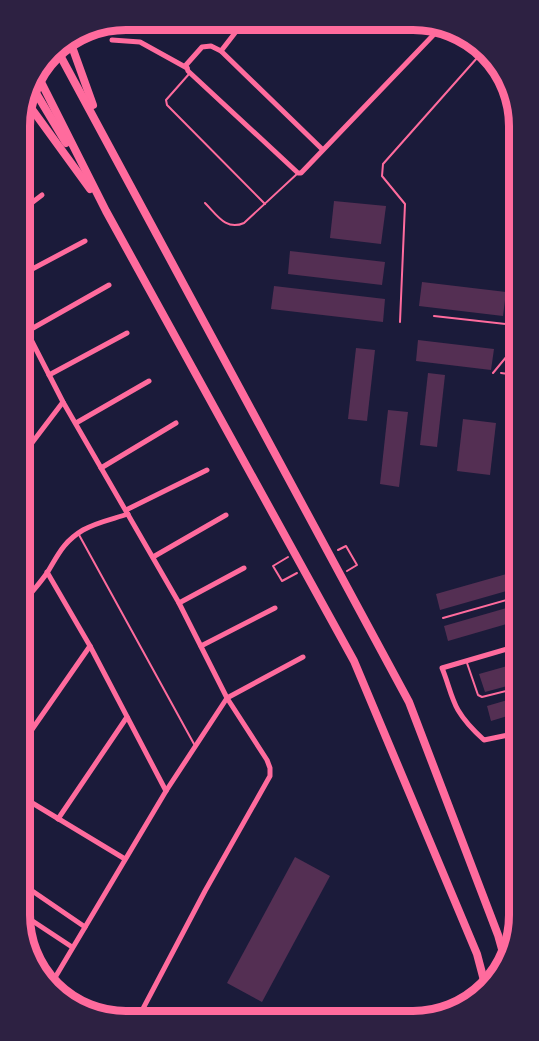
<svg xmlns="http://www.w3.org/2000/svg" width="539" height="1041" font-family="Raleway,sans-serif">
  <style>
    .building { fill: #542f53 }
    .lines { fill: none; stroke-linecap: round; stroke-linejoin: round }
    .path { stroke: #ff6b9d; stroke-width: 2 }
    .service { stroke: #ff6b9d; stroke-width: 2 }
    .minor { stroke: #ff6b9d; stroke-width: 5 }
    .trunk { stroke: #ff6b9d; stroke-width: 8 }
    .rim { fill: none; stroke: #ff6b9d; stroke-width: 8 }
  </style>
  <rect width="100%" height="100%" fill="#1b1b3a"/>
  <g class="building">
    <polygon points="334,201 386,206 381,244 330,238"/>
    <polygon points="290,251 385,262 382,285 288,274"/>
    <polygon points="422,282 506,292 503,316 419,306"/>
    <polygon points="274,286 385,299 383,322 271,309"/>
    <polygon points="418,340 494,349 491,370 416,361"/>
    <polygon points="356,348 375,350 367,421 348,419"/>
    <polygon points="428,373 445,375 437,447 420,445"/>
    <polygon points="388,410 408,412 399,487 380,484"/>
    <polygon points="463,419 496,423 490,475 457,471"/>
    <polygon points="517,571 517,588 440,610 436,594"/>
    <polygon points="517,605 517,621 448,641 444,626"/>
    <polygon points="518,663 518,683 485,692 479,674"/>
    <polygon points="518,697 518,713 491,721 487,706"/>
    <polygon points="295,857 330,876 262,1002 227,983"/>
  </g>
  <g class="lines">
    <g class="path">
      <polyline points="501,373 516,375"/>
      <polyline points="338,550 346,546 357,565 347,571"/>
      <polyline points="288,557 273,566 282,581 297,573"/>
    </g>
    <g class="service">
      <polyline points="189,74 166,100 167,105 265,204"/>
      <path d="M 205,203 C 217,215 226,231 244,223 L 298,173"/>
      <polyline points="434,316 515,325"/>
      <polyline points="400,322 405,204 382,176 383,164 485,49"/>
      <polyline points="493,373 516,345"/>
      <polyline points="78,533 194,744"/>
      <polyline points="443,618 517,597"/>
      <polyline points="467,663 478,695 482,697 518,688"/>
    </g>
    <g class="minor">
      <polyline points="112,40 140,42 187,68"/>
      <polyline points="221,51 245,20"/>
      <polyline points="323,150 221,51 211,46 202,47 186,65 188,71 298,173 301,173 442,26"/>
      <polyline points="21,211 42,195"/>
      <polyline points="21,275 85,241"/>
      <polyline points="22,322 63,402 179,603 227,698 267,760 270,768 270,776 205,891 137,1020"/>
      <polyline points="26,332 109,285"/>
      <polyline points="49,375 127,333"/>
      <polyline points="76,423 149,381"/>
      <polyline points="22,456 63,402"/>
      <polyline points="101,468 176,423"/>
      <polyline points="126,510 207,470"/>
      <polyline points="153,557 226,515"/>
      <polyline points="47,572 90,646 166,791"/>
      <path d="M 23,603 C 31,593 40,583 47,573 C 58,555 63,542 83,530 C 97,522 113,519 128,514"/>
      <polyline points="179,603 244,568"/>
      <polyline points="201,646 275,608"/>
      <path d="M 517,646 L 442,668 C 448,682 451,698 458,710 C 465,722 474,731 484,740 L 518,733"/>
      <polyline points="24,741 90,646"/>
      <polyline points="24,798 125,859"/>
      <polyline points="58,819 127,717"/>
      <polyline points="25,886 85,927"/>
      <polyline points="25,916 72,947"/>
      <polyline points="50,986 166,791 227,698 303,657"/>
    </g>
    <g class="trunk">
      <polyline points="70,41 93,105"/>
      <polyline points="55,46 409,702 498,935 505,960"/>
      <polyline points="39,78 106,211 354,661 477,954 486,988"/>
      <polyline points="33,88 66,143"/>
      <polyline points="26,101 90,189"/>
    </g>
  </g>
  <path d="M0 0H539V1041H0ZM126 30H413A96 96 0 0 1 509 126V915A96 96 0 0 1 413 1011H126A96 96 0 0 1 30 915V126A96 96 0 0 1 126 30Z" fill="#2d2142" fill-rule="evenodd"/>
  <path class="rim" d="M126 30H413A96 96 0 0 1 509 126V915A96 96 0 0 1 413 1011H126A96 96 0 0 1 30 915V126A96 96 0 0 1 126 30Z"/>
</svg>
